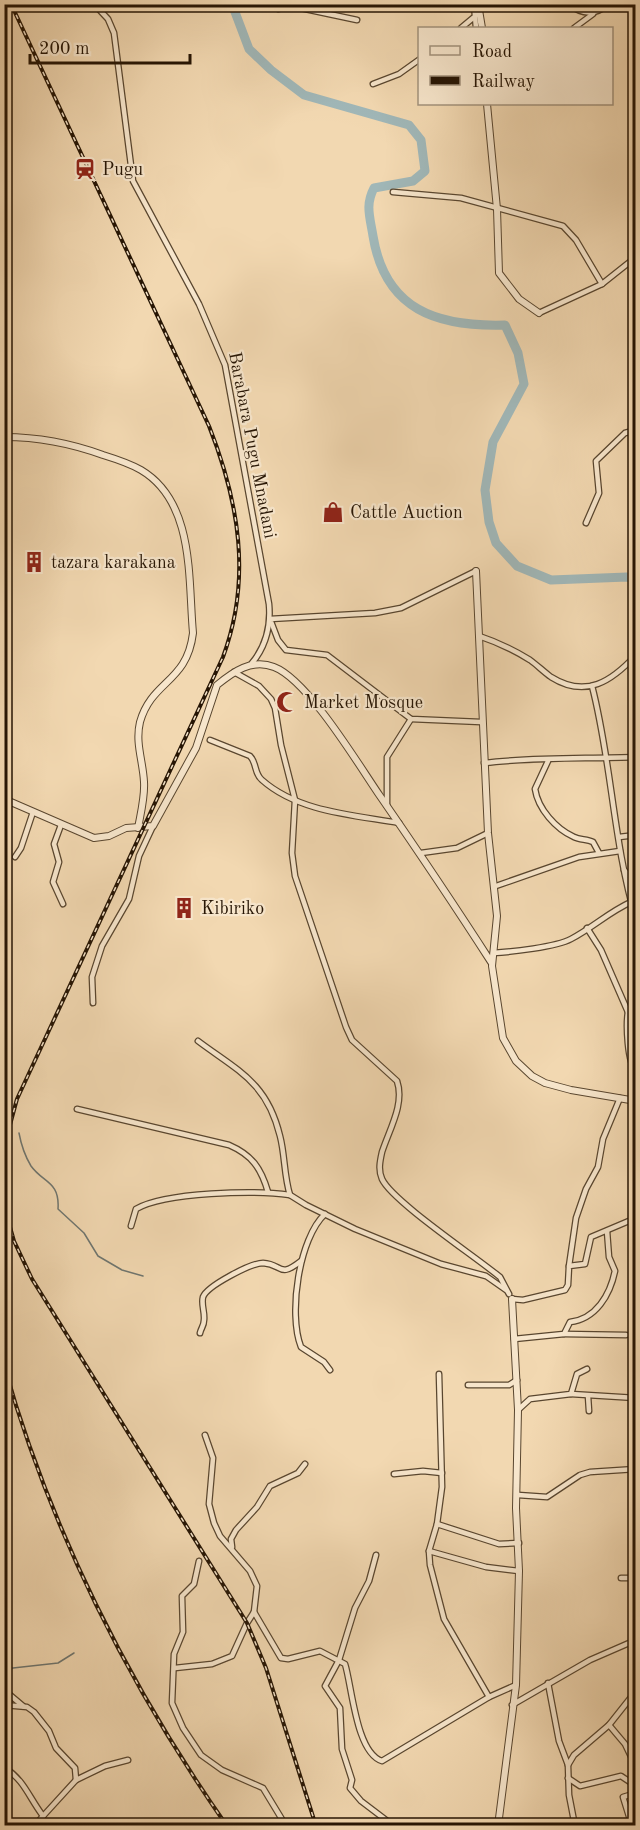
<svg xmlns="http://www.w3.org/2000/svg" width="640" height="1830" font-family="'Old Standard TT',serif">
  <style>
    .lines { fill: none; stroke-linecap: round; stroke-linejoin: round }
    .stream { stroke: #6f7670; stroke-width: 1.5 }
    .river { stroke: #a0b7b8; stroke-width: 9 }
    .minor-casing { stroke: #59462f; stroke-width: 7 }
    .tertiary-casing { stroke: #59462f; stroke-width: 8 }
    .minor { stroke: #f7e6cc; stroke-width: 4.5 }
    .tertiary { stroke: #f7e6cc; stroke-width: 6 }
    .rail-casing { stroke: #261504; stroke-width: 4 }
    .rail { stroke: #f7e6cc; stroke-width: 1.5; stroke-dasharray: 4.5; stroke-linecap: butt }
    .labels { text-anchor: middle; stroke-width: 4.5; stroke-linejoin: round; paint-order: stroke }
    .poi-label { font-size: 18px; fill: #261504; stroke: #f7e6cc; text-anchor: start }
    .street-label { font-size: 18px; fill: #261504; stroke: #f7e6cc }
  </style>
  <rect width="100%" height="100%" fill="#f2d8b1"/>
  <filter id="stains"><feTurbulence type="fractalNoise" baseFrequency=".00333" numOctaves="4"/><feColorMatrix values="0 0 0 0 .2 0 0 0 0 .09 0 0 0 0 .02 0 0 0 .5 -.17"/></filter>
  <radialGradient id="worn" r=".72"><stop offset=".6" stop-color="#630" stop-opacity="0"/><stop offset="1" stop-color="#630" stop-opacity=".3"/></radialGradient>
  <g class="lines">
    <g class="stream">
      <path d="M 19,1133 C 21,1144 25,1156 31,1166 C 43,1183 60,1181 58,1209 L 84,1233 L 98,1256 L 122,1270 L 143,1276"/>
      <polyline points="4,1669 58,1663 74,1653"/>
    </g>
    <path class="river" d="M 235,4 L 235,12 L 249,49 L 271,70 L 304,95 L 409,125 L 421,140 L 425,171 L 413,181 L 374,188 C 365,205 370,217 373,236 C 385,310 437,327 505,325 L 518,353 L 524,384 L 493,442 L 485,490 L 489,522 L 496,543 L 517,566 L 551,580 L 627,577 L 636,580"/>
    <defs>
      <g id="minor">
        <path d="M 94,4 L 108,19 L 114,33 L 133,181 L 199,304 L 225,365 L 269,604 C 271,626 266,646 252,663"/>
        <polyline points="263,4 278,9 291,6 357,20"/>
        <polyline points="474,4 476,28"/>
        <path d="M 568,4 C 582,15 596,15 609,4"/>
        <polyline points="478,9 491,4"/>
        <polyline points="461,28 473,18"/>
        <polyline points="574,28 593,14"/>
        <polyline points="373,84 399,74 420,59"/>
        <polyline points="393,192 461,198 563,226 576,240 602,284"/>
        <polyline points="539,313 602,284 636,257"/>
        <polyline points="586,523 599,493 596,461 625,433 636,430"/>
        <polyline points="476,571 401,608 375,613 270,619 278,640 286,650 327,655 411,719 481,722"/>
        <path d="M 479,636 C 497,642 514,650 530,660 C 537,665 544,672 551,677 C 586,699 612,681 636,655"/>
        <path d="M 234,672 L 259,686 L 271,699 L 275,708 L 281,745 L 295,800 L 292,853 L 295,876 L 346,1027 L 352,1040 L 397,1081 C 405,1104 389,1130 382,1152 C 380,1161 378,1170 382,1179 C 392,1201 476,1257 500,1277 L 509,1294"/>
        <path d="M 592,686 C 612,763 613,843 636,919"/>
        <path d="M 210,740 L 250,756 C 257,763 254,774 262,780 C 298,812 354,815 399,823"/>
        <path d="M 548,761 L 535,789 C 538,809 556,829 574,837 C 580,840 587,839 593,842 L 599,853"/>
        <path d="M 484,763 C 534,757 586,759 636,757"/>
        <polyline points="387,806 387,757 411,719"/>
        <polyline points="61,825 54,844 59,862 53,882 63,904"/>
        <polyline points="619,837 636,835"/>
        <polyline points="421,853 457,848 488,833"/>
        <polyline points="15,857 21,848 33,812"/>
        <polyline points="624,870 636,884"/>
        <polyline points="496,886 579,857 620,851"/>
        <polyline points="587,928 601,950 628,1012"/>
        <path d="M 493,953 C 511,952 556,947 571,939 C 592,928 609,912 631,902"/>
        <path d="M 636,999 C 633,1003 629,1008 628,1012 C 626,1024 627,1063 636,1071"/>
        <polyline points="93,1003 92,977 102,946 129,899 139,856 153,826"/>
        <path d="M 198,1041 C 238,1071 267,1082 280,1136 C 285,1155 284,1176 290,1195 L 306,1205 L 355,1229 L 441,1264 L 486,1276 L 506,1290"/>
        <path d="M 77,1109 L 229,1145 C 252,1155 261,1168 268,1192"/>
        <path d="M 325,1214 C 299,1238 288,1314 301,1347 L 324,1362 L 330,1370"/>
        <path d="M 131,1226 L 136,1209 C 165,1192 256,1190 290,1195"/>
        <polyline points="569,1266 576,1218 586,1189 598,1167 603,1139 620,1098"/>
        <polyline points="512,1299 523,1300 565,1290 568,1285 569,1266 585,1264 591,1237 636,1218"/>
        <path d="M 200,1333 C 201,1328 204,1326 204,1320 C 205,1312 201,1305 203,1297 C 207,1286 251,1263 263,1263 C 283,1264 278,1279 301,1261"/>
        <polyline points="564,1334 626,1335"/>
        <path d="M 514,1339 L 564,1334 L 570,1322 C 596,1319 610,1295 615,1271 L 609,1257 L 607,1231"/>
        <polyline points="439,1374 442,1487 437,1524 429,1551 430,1565 444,1619 489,1697"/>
        <polyline points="468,1385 509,1385 517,1380"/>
        <polyline points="571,1394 636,1398"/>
        <polyline points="588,1396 589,1411"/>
        <polyline points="518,1410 530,1399 571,1394 577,1374 587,1369"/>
        <polyline points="394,1474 423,1471 442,1473"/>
        <polyline points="518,1495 547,1497 580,1475 590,1472 636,1469"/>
        <polyline points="437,1524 499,1544 519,1543"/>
        <polyline points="232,1547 231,1539 236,1530 257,1507 270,1486 298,1473 305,1464"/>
        <polyline points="429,1551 486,1567 519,1571"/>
        <polyline points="376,1555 369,1581 355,1608 339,1660 325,1686 340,1708 342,1749 352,1780 350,1788 361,1801 386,1820"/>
        <polyline points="199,1561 194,1584 182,1596 183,1632 174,1654 172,1703 183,1728 201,1755 222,1770 263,1788 286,1826"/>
        <polyline points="621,1578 636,1578"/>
        <path d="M 254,1612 L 281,1658 L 288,1659 L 320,1651 L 345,1664 C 352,1686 356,1753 382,1761 L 489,1697 L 516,1685"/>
        <polyline points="175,1668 212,1664 232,1656 247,1623 254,1612 257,1586 250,1571 220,1536 214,1523 209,1504 213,1458 205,1435"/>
        <polyline points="548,1683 559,1741 568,1765 569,1795 575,1826"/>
        <polyline points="4,1690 23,1706"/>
        <polyline points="4,1705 27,1707 34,1712 49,1731 56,1748 75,1768 76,1780 105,1766 128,1760"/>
        <polyline points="512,1705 590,1660 636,1640"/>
        <polyline points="609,1725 625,1744 636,1767"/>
        <polyline points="568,1765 574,1755 609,1725 636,1691"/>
        <path d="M 4,1767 C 25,1781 28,1796 43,1816"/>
        <polyline points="568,1778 580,1786 621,1776 636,1786"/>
        <polyline points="34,1826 76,1780"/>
        <polyline points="632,1826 623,1797 633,1794 634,1785"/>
      </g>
      <g id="tertiary">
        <polyline points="478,4 482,28"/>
        <polyline points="487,104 497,209 499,273 519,299 539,313"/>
        <path d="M 4,437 C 40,437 70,443 103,455 C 116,459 129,463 141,470 C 195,502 188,579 193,633 C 187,683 152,680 140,722 C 135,743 143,761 144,782 C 145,797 141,812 138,828"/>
        <polyline points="476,571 488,833 497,916 492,966 503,1038 516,1061 532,1076 545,1083 571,1090 636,1101"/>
        <path d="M 4,799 L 94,838 L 109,836 L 126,828 L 153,826 L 196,748 L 217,685 C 233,672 252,658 274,667 C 308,680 358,764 380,796 C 418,851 455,906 491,962"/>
        <polyline points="498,1826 516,1685 519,1571 516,1508 518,1410 512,1299"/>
      </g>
    </defs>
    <use href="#minor" class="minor-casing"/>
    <use href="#tertiary" class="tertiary-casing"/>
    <use href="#minor" class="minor"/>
    <use href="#tertiary" class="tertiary"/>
    <defs>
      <g id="rail">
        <path d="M 4,1147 L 17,1099 L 223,657 C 252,579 239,502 209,426 L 11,4"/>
        <polyline points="4,1206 14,1241 32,1279 247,1623 266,1668 316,1826"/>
        <path d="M 4,1365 C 50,1529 129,1686 227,1826"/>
      </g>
    </defs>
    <use href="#rail" class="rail-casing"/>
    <use href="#rail" class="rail"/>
  </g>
  <defs>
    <symbol id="station-bare" viewBox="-9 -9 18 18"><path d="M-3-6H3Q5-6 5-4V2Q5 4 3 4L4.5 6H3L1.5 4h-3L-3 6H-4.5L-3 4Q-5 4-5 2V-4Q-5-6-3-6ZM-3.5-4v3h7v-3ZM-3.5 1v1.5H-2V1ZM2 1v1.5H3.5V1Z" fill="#8f2418" stroke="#f7e6cc" stroke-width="2.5" paint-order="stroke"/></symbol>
    <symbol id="shop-bare" viewBox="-9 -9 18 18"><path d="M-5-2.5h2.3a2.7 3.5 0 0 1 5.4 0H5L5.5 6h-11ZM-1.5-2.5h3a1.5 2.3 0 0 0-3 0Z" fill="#8f2418" stroke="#f7e6cc" stroke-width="2.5" paint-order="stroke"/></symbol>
    <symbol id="building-bare" viewBox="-9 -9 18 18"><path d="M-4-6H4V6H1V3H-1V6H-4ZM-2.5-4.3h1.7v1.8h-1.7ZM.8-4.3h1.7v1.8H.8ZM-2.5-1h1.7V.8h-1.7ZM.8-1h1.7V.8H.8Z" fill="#8f2418" stroke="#f7e6cc" stroke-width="2.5" paint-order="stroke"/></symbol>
    <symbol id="mosque-bare" viewBox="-9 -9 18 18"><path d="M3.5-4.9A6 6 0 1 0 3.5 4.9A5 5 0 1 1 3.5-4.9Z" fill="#8f2418" stroke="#f7e6cc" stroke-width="2.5" paint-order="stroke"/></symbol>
  </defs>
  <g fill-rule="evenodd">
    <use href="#station-bare" x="70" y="154" width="30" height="30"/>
    <use href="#shop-bare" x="318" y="497" width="30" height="30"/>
    <use href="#building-bare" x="19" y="547" width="30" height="30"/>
    <use href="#mosque-bare" x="272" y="687" width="30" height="30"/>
    <use href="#building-bare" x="169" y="893" width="30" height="30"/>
  </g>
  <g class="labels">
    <g class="poi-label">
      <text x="102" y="175">Pugu</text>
      <text x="350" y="518">Cattle Auction</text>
      <text x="51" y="568">tazara karakana</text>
      <text x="304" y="708">Market Mosque</text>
      <text x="201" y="914">Kibiriko</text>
    </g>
    <g class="street-label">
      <text transform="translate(253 445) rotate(79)" y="6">Barabara Pugu Mnadani</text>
    </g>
  </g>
  <rect width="640" height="1830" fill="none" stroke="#f2d8b1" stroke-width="24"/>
  <rect x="6" y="6" width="628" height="1818" fill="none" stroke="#261504" stroke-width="3"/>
  <rect x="12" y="12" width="616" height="1806" fill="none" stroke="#261504" stroke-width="1.5"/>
  <rect x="418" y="27" width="195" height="78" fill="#f7e6cc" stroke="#a3927c" stroke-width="1.5"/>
  <rect x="430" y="46" width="30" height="9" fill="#f7e6cc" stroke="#a3927c" stroke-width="1.5"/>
  <text x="472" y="57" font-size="18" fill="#261504">Road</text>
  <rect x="430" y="76" width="30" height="9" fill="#261504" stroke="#a3927c" stroke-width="1.5"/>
  <text x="472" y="87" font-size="18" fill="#261504">Railway</text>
  <path d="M30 54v9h160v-9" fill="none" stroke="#261504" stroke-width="3"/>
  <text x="39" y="54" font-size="18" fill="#261504" stroke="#f7e6cc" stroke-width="4.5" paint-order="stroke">200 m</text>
  <rect width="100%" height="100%" filter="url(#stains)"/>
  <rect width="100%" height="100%" fill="url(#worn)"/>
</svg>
